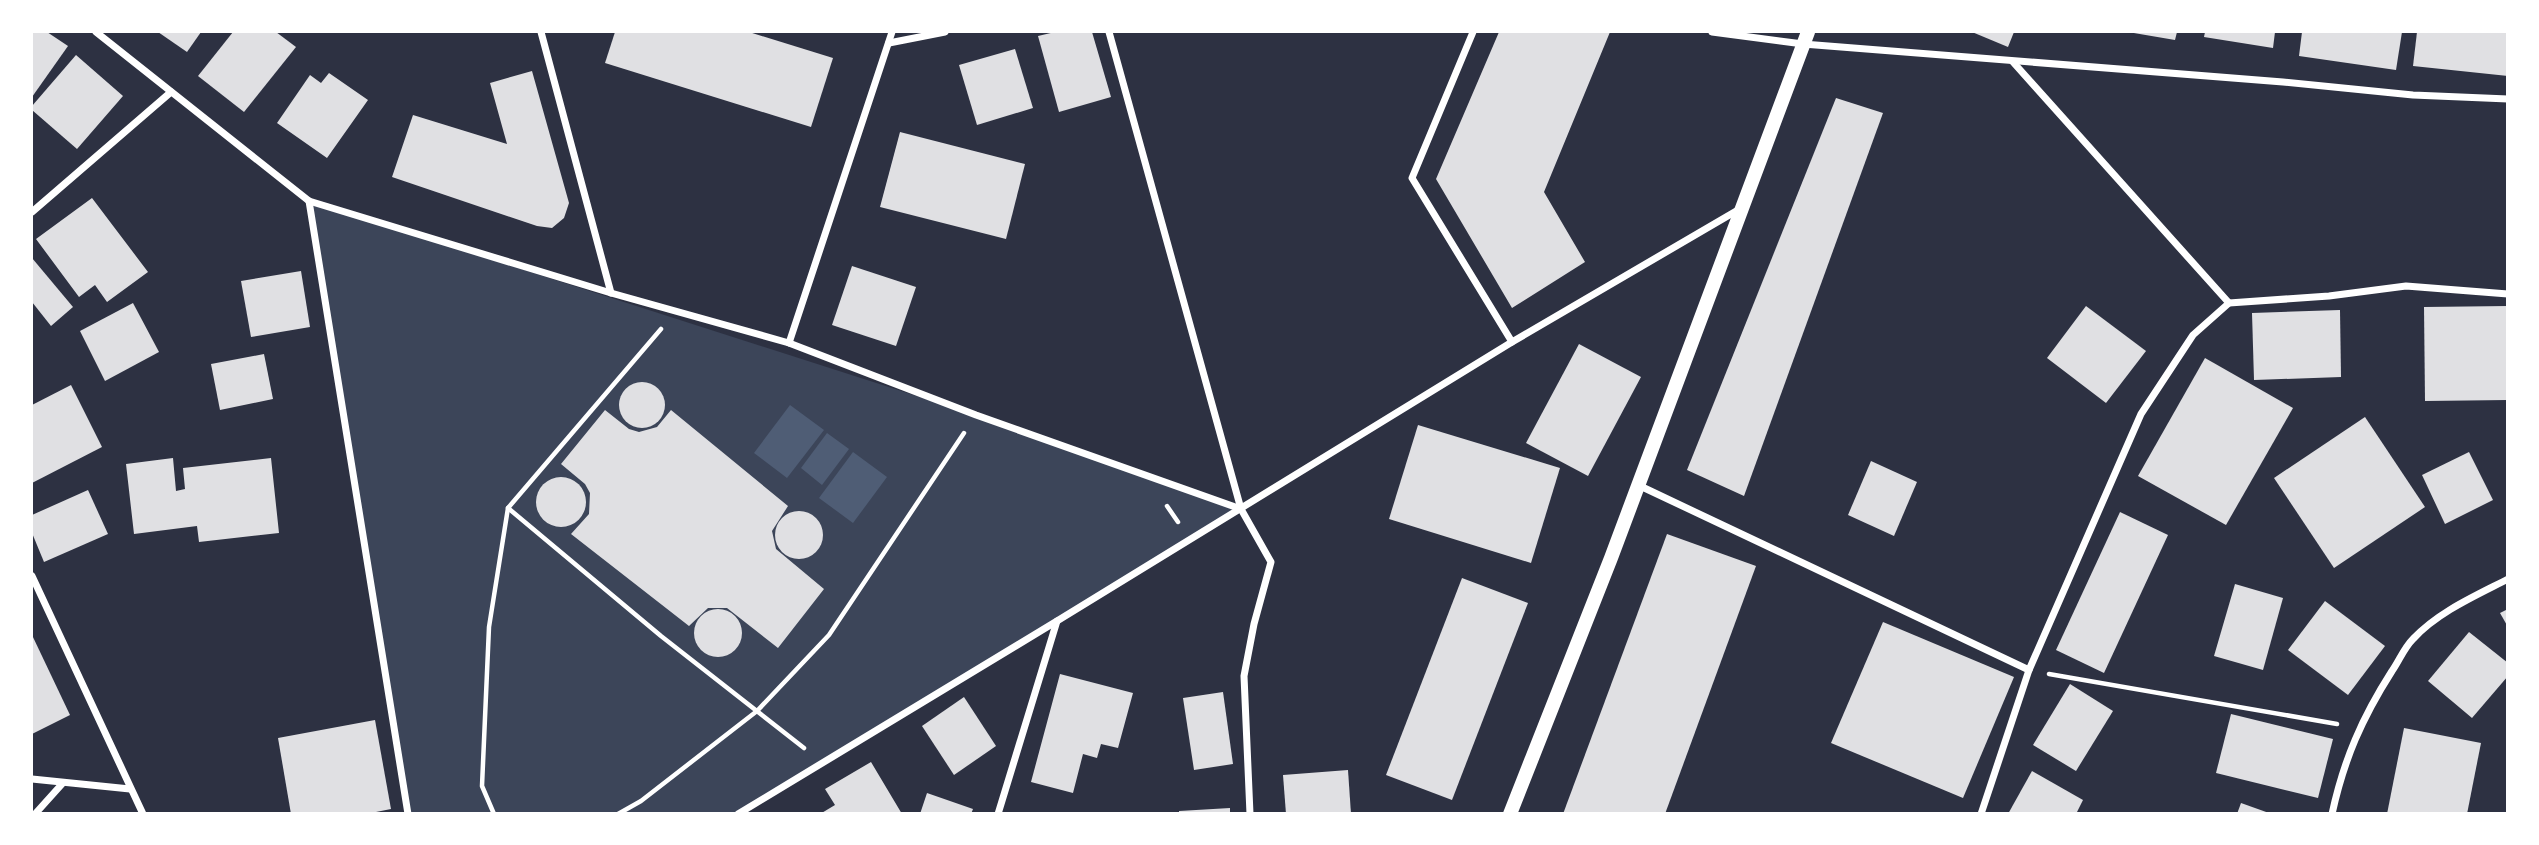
<svg xmlns="http://www.w3.org/2000/svg" width="2539" height="845" font-family="Montserrat,sans-serif">
  <style>
    .green { fill: #3c4559 }
    .water { fill: #4f5d75 }
    .building { fill: #e0e0e3 }
    .lines { fill: none; stroke-linecap: round; stroke-linejoin: round }
    .path { stroke: #fff; stroke-width: 4.5 }
    .minor { stroke: #fff; stroke-width: 7 }
    .secondary { stroke: #fff; stroke-width: 14 }
  </style>
  <rect width="100%" height="100%" fill="#2d3142"/>
  <polygon class="green" points="309,201 976,415 1241,509 738,813 408,813"/>
  <g class="water">
    <polygon points="790,405 824,430 787,478 754,453"/>
    <polygon points="827,433 849,449 822,485 801,468"/>
    <polygon points="853,452 887,477 853,523 819,498"/>
  </g>
  <g class="building">
    <polygon points="32,32 47,32 68,46 32,97"/>
    <polygon points="158,32 201,32 187,52"/>
    <polygon points="233,32 276,32 296,47 244,112 198,76"/>
    <polygon points="615,32 749,32 833,58 811,127 605,63"/>
    <polygon points="1055,32 1092,32 1111,97 1059,112 1038,36"/>
    <polygon points="1499,32 1610,32 1544,192 1585,262 1512,308 1436,179"/>
    <polygon points="1972,32 2014,32 2008,47"/>
    <polygon points="2128,32 2177,32 2175,40"/>
    <polygon points="2205,32 2275,32 2273,48 2204,37"/>
    <polygon points="2302,32 2402,32 2396,70 2299,56"/>
    <polygon points="2417,32 2508,32 2508,76 2413,66"/>
    <polygon points="1015,49 1033,108 977,125 959,65"/>
    <polygon points="76,55 123,96 77,149 32,110 32,106"/>
    <polygon points="532,71 569,203 564,218 552,228 537,226 392,177 413,115 507,144 490,83"/>
    <polygon points="329,73 368,100 327,158 277,123 310,75 321,83"/>
    <polygon points="1836,98 1883,113 1744,496 1687,470"/>
    <polygon points="900,132 1025,164 1006,239 880,207"/>
    <polygon points="92,198 148,272 107,302 95,285 79,297 36,239"/>
    <polygon points="32,258 73,307 51,326 32,302"/>
    <polygon points="852,266 916,287 896,346 832,325"/>
    <polygon points="301,271 310,327 251,337 241,281"/>
    <polygon points="133,303 159,352 105,381 80,331"/>
    <polygon points="2086,306 2146,351 2106,403 2047,358"/>
    <polygon points="2508,306 2508,400 2425,401 2424,307"/>
    <polygon points="2340,310 2341,377 2254,380 2252,313"/>
    <polygon points="1579,344 1641,377 1588,476 1526,443"/>
    <polygon points="264,354 273,399 220,410 211,364"/>
    <polygon points="2205,358 2293,408 2226,525 2138,476"/>
    <circle cx="642" cy="405" r="23"/>
    <polygon points="71,385 102,447 32,483 32,405"/>
    <polygon points="605,410 629,429 639,432 657,427 671,410 788,506 772,531 776,549 824,589 778,648 727,608 708,608 689,626 571,534 589,514 590,493 585,484 561,464"/>
    <polygon points="2365,417 2425,507 2334,568 2274,478"/>
    <polygon points="1418,425 1560,468 1531,563 1389,519"/>
    <polygon points="2469,452 2493,500 2445,524 2422,475"/>
    <polygon points="173,458 176,491 185,489 183,468 271,458 279,533 199,542 197,526 134,534 126,464"/>
    <polygon points="1871,461 1917,482 1894,536 1848,515"/>
    <circle cx="561" cy="502" r="25"/>
    <polygon points="88,490 108,534 44,562 32,533 32,515"/>
    <circle cx="799" cy="535" r="24"/>
    <polygon points="2120,512 2168,535 2104,673 2056,650"/>
    <polygon points="1667,534 1756,566 1665,814 1563,814"/>
    <polygon points="1462,578 1528,603 1452,800 1386,775"/>
    <polygon points="2235,584 2283,598 2263,670 2214,656"/>
    <polygon points="2325,601 2385,646 2348,695 2288,650"/>
    <polygon points="2508,609 2508,627 2500,613"/>
    <circle cx="718" cy="633" r="24"/>
    <polygon points="1883,622 2014,677 1963,798 1831,743"/>
    <polygon points="2469,632 2508,663 2508,676 2472,718 2428,681"/>
    <polygon points="32,635 70,715 32,734"/>
    <polygon points="1060,674 1133,693 1118,748 1101,744 1097,758 1083,754 1073,793 1031,782"/>
    <polygon points="2070,684 2113,711 2076,771 2033,745"/>
    <polygon points="1223,692 1233,764 1194,770 1183,698"/>
    <polygon points="964,697 996,746 954,775 922,726"/>
    <polygon points="2231,714 2333,739 2318,798 2216,773"/>
    <polygon points="375,720 391,809 366,814 291,814 278,738"/>
    <polygon points="2404,728 2481,743 2467,814 2387,814"/>
    <polygon points="871,762 902,814 820,814 835,805 825,789"/>
    <polygon points="1348,770 1351,814 1286,814 1283,775"/>
    <polygon points="2032,771 2083,800 2076,814 2008,814"/>
    <polygon points="927,793 973,809 971,814 920,814"/>
    <polygon points="2241,803 2269,813 2269,814 2237,814"/>
    <polygon points="1230,808 1230,814 1179,814 1179,811"/>
  </g>
  <g class="lines">
    <g class="path">
      <polyline points="1167,506 1178,522"/>
      <polyline points="508,508 661,636 804,748"/>
      <polyline points="2049,674 2337,724"/>
      <polyline points="494,814 482,786 489,627 508,508 661,329"/>
      <polyline points="618,814 641,801 757,711 829,635 964,433"/>
    </g>
    <g class="minor">
      <polyline points="96,32 309,201 611,293 789,343 976,415 1241,509"/>
      <polyline points="541,32 611,293"/>
      <polyline points="1109,32 1241,509 1271,562 1254,624 1244,676 1250,814"/>
      <polyline points="1473,32 1412,178 1512,342"/>
      <polyline points="1712,32 1803,44 2283,82 2413,95 2508,99"/>
      <polyline points="889,43 945,32"/>
      <polyline points="2013,62 2229,303 2329,296 2406,286 2508,294"/>
      <polyline points="309,201 408,814"/>
      <polyline points="32,212 171,92"/>
      <polyline points="789,343 892,32"/>
      <polyline points="1638,485 2029,670"/>
      <polyline points="32,576 143,814"/>
      <polyline points="32,779 130,789"/>
      <polyline points="35,814 62,784"/>
      <polyline points="738,814 1057,621 1512,342 1738,210"/>
      <polyline points="998,814 1057,621"/>
      <polyline points="1981,814 2029,670 2141,414 2193,335 2229,303"/>
      <path d="M 2332,814 C 2344,759 2362,718 2392,671 C 2399,661 2404,648 2413,639 C 2438,612 2475,596 2508,579"/>
    </g>
    <polyline class="secondary" points="1510,814 1611,558 1808,32"/>
  </g>
  <rect width="2539" height="845" fill="none" stroke="#ffffff" stroke-width="66"/>
</svg>
